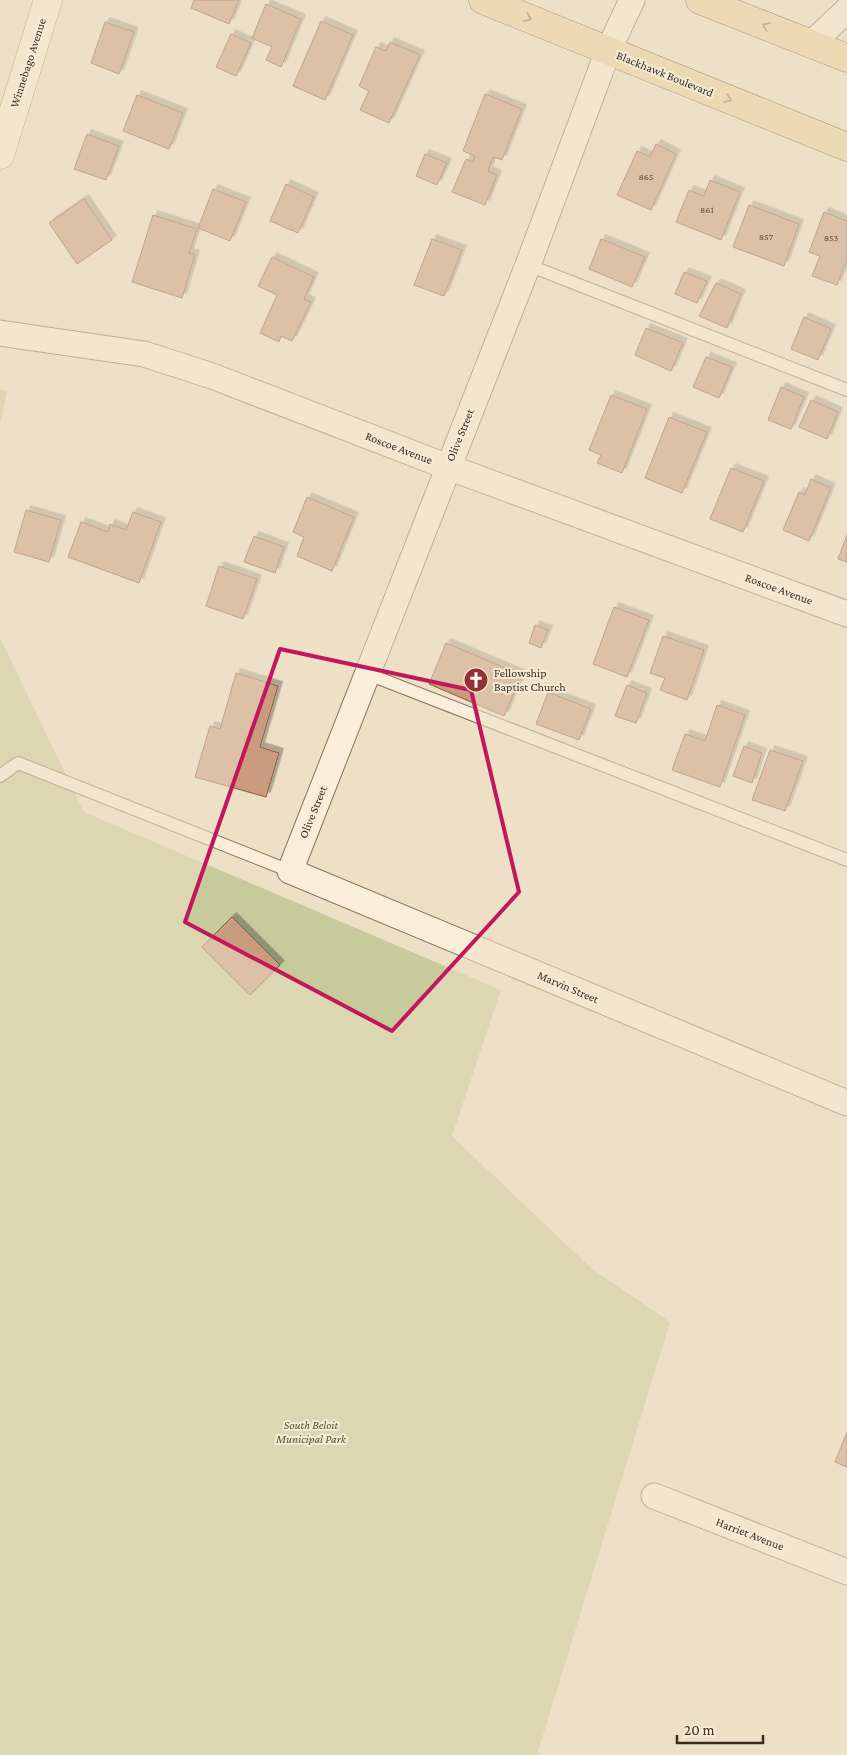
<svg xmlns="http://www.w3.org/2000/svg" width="847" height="1755" font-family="'Crimson Pro',serif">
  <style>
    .green { fill: #c7cb9b }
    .building { fill: #ca9b7e; stroke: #865c43; filter: url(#shadow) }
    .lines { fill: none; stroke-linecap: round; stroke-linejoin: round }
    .service-casing { stroke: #88725d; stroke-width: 14 }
    .minor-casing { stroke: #88725d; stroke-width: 27 }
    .tertiary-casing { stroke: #88725d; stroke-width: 29 }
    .primary-casing { stroke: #564131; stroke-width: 29 }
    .service { stroke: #f8eeda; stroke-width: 12 }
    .minor { stroke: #f8eeda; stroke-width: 25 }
    .tertiary { stroke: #f8eeda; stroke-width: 28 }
    .primary { stroke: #eed3a1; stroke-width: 28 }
    .oneway { stroke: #947f60 }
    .marked { fill: none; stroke: #c2185b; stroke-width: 4; stroke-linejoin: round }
    .labels { text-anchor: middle; stroke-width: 4; stroke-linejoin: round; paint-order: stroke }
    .number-label { font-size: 10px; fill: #5d4738 }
    .street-label { font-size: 12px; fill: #392b20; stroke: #f5ebd6 }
    .poi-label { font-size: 12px; fill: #392b20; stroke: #f5ebd6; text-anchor: start }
    .park-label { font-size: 12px; font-style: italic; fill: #4b5427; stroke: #f5ebd6 }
  </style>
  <defs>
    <filter id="shadow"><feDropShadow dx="4.5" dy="-4.5" stdDeviation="0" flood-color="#0004"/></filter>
  </defs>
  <rect width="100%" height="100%" fill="#ede0c7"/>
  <g class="green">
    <polygon points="0,389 7,391 0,424"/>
    <polygon points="0,638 84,812 501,990 452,1136 591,1268 670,1322 537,1755 0,1755"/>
  </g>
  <g class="building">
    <polygon points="194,0 239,0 229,24 191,8"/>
    <polygon points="266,4 301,19 281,67 266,60 272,47 252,38"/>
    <polygon points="321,21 353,35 325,100 293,86"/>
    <polygon points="105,22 134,32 119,74 91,63"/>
    <polygon points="231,34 251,43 236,76 216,67"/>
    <polygon points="390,42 420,55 389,123 360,110 369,91 359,86 376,47 386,51"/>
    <polygon points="485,94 522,109 502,160 493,157 488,171 497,175 485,205 452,192 466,159 473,162 475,156 463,151"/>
    <polygon points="137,95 183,113 169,149 123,131"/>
    <polygon points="87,134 119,146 106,180 74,169"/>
    <polygon points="656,144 676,154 651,210 617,195 637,151 650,157"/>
    <polygon points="425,154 447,163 437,185 416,176"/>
    <polygon points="710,180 740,192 721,240 676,222 689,190 704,196"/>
    <polygon points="286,184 314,197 298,233 270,221"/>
    <polygon points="213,189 246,202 230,241 198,228"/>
    <polygon points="84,199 112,240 77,264 49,223"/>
    <polygon points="749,205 799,224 784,266 733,247"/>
    <polygon points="824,212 847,221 847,259 837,285 812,276 820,256 809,252"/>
    <polygon points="153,215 197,229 189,253 195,255 182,298 132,282"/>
    <polygon points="432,239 462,250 444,296 414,285"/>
    <polygon points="601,239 645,257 632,287 589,269"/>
    <polygon points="272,257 314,277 304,299 311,302 292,341 281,336 279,342 260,333 277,295 258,286"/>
    <polygon points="684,272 707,281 697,303 675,294"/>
    <polygon points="716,283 741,294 727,328 699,316"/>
    <polygon points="804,317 831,329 818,360 791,349"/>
    <polygon points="646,328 683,343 671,371 635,355"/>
    <polygon points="706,357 732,367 719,398 693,387"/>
    <polygon points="781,387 804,397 791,429 768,420"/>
    <polygon points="611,395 647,409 622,473 597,463 601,455 589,450"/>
    <polygon points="811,400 838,412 827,439 799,427"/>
    <polygon points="669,417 707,432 682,493 645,478"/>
    <polygon points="731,468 764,481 743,532 710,519"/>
    <polygon points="811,479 831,488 809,541 783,530 799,492 805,495"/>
    <polygon points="307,497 354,517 332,571 297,556 304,537 293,532"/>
    <polygon points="26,510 61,520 49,562 14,552"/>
    <polygon points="133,512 161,522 139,583 68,557 81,522 108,532 110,524 126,530"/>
    <polygon points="847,535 847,562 838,559"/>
    <polygon points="254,536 284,547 275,573 244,562"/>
    <polygon points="219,566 257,579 243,619 206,606"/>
    <polygon points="614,607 649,620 627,677 593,664"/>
    <polygon points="535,625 548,630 541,648 529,643"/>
    <polygon points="663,636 704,650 687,700 660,690 665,678 650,673"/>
    <polygon points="446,643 522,675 504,716 429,684"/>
    <polygon points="236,673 278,686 260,747 279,753 266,797 195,777 210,726 220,729"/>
    <polygon points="627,685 647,693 636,723 615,716"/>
    <polygon points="548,692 591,709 579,740 536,724"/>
    <polygon points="717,705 745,715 720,787 672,770 685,734 705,741"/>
    <polygon points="744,746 762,753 752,783 733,776"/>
    <polygon points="770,750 803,761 785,811 752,800"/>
    <polygon points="232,917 280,965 250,995 202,947"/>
    <polygon points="847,1432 847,1467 835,1462"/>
  </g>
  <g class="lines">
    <defs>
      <g id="service">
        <polyline points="528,265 847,390"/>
        <polyline points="368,674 847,860"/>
        <polyline points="0,776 18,763 290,871"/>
      </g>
      <g id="minor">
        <polyline points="632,0 608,51 528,265 290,871 847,1103"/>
        <polyline points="811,44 847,10"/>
        <polyline points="0,333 144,354 212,376 448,467 847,614"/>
        <polyline points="654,1496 847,1572"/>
      </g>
      <polyline id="tertiary" points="0,155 48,0"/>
      <g id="primary">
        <polyline points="483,0 847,147"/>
        <polyline points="700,0 847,58"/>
      </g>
    </defs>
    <use href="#service" class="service-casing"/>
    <use href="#minor" class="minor-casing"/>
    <use href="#tertiary" class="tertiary-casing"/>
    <use href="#primary" class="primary-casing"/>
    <use href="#service" class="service"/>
    <use href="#minor" class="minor"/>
    <use href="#tertiary" class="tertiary"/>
    <use href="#primary" class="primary"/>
  </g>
  <defs><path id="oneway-chevron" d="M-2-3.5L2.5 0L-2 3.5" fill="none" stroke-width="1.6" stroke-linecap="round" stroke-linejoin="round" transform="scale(1.25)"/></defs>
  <g class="oneway">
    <use href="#oneway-chevron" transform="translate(528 18) rotate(22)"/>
    <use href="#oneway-chevron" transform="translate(766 26) rotate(-158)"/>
    <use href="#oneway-chevron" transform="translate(728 99) rotate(22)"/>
  </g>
  <path d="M0 0H847V1755H0ZM 280,649 L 471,690 L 519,892 L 392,1031 L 185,922 Z" fill="#ede0c7" fill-opacity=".55" fill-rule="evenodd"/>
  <path class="marked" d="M 280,649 L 471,690 L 519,892 L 392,1031 L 185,922 Z"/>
  <defs>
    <symbol id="church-disc" viewBox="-11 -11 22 22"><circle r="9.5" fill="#952f33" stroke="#f5ebd6"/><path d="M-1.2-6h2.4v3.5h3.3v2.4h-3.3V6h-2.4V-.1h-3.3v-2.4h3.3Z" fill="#fff"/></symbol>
  </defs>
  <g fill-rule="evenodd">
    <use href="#church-disc" x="462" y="666" width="28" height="28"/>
  </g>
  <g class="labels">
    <g class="number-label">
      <text x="646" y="180">865</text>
      <text x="707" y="213">861</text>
      <text x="766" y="240">857</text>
      <text x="831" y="241">853</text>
    </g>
    <g class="street-label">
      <text transform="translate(28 63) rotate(-72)" y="4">Winnebago Avenue</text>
      <text transform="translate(665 74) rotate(22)" y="4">Blackhawk Boulevard</text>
      <text transform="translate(460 435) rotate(-68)" y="4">Olive Street</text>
      <text transform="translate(399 448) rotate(21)" y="4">Roscoe Avenue</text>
      <text transform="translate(779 589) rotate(20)" y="4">Roscoe Avenue</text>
      <text transform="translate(313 812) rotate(-68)" y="4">Olive Street</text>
      <text transform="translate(568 987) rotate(23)" y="4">Marvin Street</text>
      <text transform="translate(750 1534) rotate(21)" y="4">Harriet Avenue</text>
    </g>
    <g class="poi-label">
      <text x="494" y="677">Fellowship<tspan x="494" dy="14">Baptist Church</tspan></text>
    </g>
    <g class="park-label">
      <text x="311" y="1429">South Beloit<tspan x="311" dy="14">Municipal Park</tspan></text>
    </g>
  </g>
  <path d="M677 1735v8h86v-8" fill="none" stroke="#392b20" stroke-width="2.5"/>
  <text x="684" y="1735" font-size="15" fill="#392b20" stroke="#f5ebd6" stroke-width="4" paint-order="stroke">20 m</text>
</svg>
